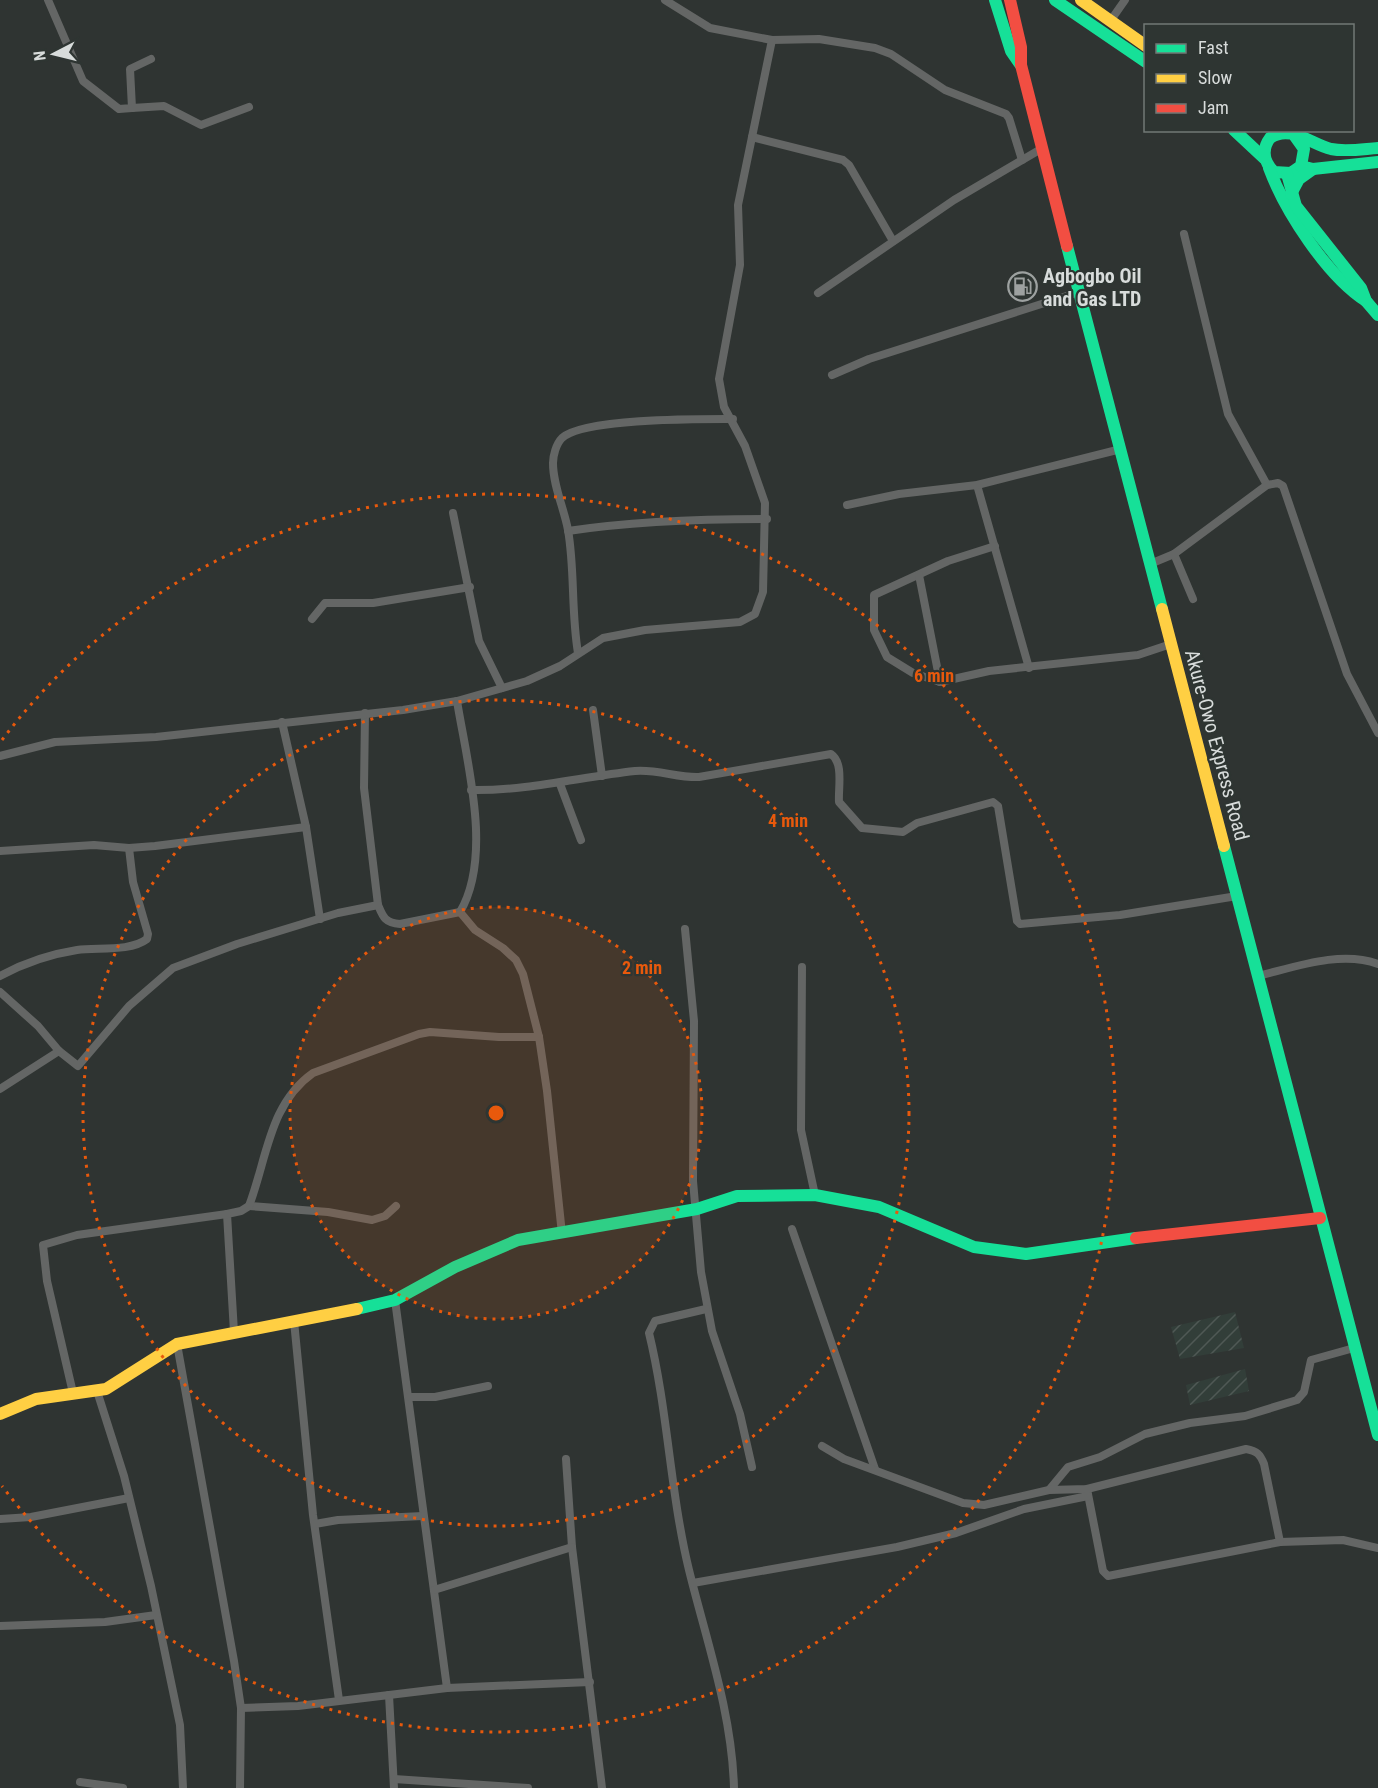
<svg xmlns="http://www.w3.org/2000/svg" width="1378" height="1788" font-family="'Roboto Condensed',sans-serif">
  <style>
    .industrial { fill: url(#industrial-furrows) }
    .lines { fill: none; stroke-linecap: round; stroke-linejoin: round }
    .street { stroke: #646665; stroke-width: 8 }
    .fast { stroke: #16e098; stroke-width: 12 }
    .slow { stroke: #ffcf43; stroke-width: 12 }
    .jam { stroke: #f24e42; stroke-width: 12 }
    .ring { fill: none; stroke: #e8590c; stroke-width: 3; stroke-dasharray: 3 6 }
    .labels { text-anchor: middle; stroke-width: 4.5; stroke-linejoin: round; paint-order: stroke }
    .poi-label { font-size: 20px; font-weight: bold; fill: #d8dcdb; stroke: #2e3532; text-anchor: start }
    .street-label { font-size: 20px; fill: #d8dcdb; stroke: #2e3532 }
    .centre { fill: #e8590c; stroke: #2e3532; stroke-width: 3 }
    .ring-label { font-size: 18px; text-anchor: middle; font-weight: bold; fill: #e8590c; stroke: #2e3532; stroke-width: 4.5; stroke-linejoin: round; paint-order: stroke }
  </style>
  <defs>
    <pattern id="industrial-furrows" width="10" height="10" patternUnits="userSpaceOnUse" patternTransform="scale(1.5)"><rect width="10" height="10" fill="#323e39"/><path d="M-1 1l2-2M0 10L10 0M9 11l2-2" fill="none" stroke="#4f5955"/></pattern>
  </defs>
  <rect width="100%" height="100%" fill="#2f3432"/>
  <g class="industrial">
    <polygon points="1235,1312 1244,1348 1180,1359 1171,1327"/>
    <polygon points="1245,1369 1249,1391 1190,1405 1186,1385"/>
  </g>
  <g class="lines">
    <g class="street">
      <polyline points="48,0 83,81 119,109 132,108 130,69 151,59"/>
      <polyline points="665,0 710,28 772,40 819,39 875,48 891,54 945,90 1006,114 1009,118 1022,160"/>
      <polyline points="1111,20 1125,0"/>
      <polyline points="132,108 164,106 201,125 249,107"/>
      <polyline points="752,137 843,160 849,165 893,241"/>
      <polyline points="1184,234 1228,414 1267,485"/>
      <polyline points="818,293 954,200 1041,149"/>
      <polyline points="832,375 869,359 1079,292"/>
      <polyline points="977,485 1029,668"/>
      <polyline points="847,505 899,494 977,485 1121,449"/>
      <polyline points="453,513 479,641 502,688"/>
      <path d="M 568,531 C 634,521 700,519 767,519"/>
      <polyline points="995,546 948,561 874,595 874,630 887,657 913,673 940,682 989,671 1138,655 1171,644"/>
      <polyline points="1174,554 1193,599"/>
      <polyline points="1150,564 1174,554 1267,485 1278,483 1283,486 1347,674 1378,733"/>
      <polyline points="919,575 940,682"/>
      <polyline points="312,619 325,603 373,603 470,587"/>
      <path d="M 578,653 C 571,612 575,570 568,530 C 564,508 553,486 553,463 C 553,456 556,444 562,438 C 584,418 701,419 733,419"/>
      <path d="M 457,701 C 467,763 493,856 460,912 L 475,930 L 503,948 L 516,960 L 523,974 L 539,1037 L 547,1091 L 562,1234"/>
      <polyline points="593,710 602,776"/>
      <path d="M 365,713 L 364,788 L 378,905 C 383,917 385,923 400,924 L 460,912"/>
      <polyline points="282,722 306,827 320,919"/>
      <polyline points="0,756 55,742 156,737 403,710 457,701 527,681 560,666 603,638 645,630 740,622 755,614 763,592 765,503 745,446 724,407 719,379 740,265 738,205 772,40"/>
      <polyline points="560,784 581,840"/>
      <path d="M 471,790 C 527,791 580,777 635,771 C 657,769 678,778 699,777 L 831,754 C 844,763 838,788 839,802 L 862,828 L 903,832 L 917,823 L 993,802 L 998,806 L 1017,921 L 1020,924 L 1120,915 L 1237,896"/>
      <polyline points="0,851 94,845 129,848 155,846 306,827"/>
      <polyline points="685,929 694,1021 693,1181 701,1272 712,1331 740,1414 752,1467"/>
      <polyline points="802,967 801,1130 815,1195"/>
      <path d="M 0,976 C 22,964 51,954 77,950 C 97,947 130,952 147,939 L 148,934 L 133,882 L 129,848"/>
      <path d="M 1258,976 C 1295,967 1341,950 1378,964"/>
      <polyline points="0,992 38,1026 59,1051 78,1066 129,1006 173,968 237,944 338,913 378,905"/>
      <polyline points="0,1089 59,1051"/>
      <polyline points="249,1206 328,1212 372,1220 385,1216 396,1206"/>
      <polyline points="792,1229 875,1469"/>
      <polyline points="395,1300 447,1688"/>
      <path d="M 706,1309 L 655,1321 L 649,1333 C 668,1411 670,1492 689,1570 C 707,1643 732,1713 734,1788"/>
      <polyline points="294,1321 313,1515 339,1700"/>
      <path d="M 234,1332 L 227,1214 L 241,1211 L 249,1206 C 267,1159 269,1104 313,1073 L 419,1034 L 430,1032 L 499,1037 L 539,1037"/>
      <polyline points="177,1344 234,1661 241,1708 240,1788"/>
      <polyline points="97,1391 124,1476 151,1586 180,1725 183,1788"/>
      <polyline points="73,1393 47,1281 43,1245 77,1235 227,1214"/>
      <polyline points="409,1397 435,1397 488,1386"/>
      <polyline points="822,1446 844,1459 963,1503 984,1505 1049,1490 1068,1467 1100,1457 1145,1434 1190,1423 1245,1416 1297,1400 1304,1392 1311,1360 1354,1348"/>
      <polyline points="566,1459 572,1547 602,1788"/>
      <polyline points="1087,1489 1103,1571 1108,1576 1280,1542 1343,1540 1378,1548"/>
      <path d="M 1049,1490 L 1087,1489 L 1246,1449 C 1257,1451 1260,1454 1264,1464 L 1280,1542"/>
      <polyline points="0,1519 31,1517 129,1498"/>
      <polyline points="315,1524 338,1520 423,1516"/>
      <polyline points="693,1583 897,1547 956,1533 1024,1509 1088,1496"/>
      <polyline points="434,1590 572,1547"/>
      <polyline points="0,1626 105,1622 156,1615"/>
      <polyline points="389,1695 394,1788"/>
      <polyline points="241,1708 298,1706 447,1688 590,1682"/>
      <polyline points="394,1779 528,1788"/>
      <polyline points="80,1782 123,1788"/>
    </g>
    <g class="fast">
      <polyline points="995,0 1011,51 1020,64"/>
      <polyline points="1055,0 1146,62"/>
      <polyline points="1234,130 1264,158"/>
      <path d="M 1294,135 L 1304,149 L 1301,166 L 1291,173 L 1274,172 C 1264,162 1261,150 1270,138 C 1290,124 1311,144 1331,149 C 1346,152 1363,149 1378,148"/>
      <polyline points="1301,166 1313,169 1378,162"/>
      <path d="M 1269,168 C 1285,211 1327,276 1366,301"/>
      <polyline points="1287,174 1296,206 1361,288 1366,301 1378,315"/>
      <polyline points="1291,194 1299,179 1313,169"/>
      <polyline points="1067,246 1162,609"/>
      <polyline points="1224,846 1378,1435"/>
      <polyline points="357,1309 395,1300 455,1267 518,1240 697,1209 737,1196 815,1195 879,1207 974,1247 1026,1254 1136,1238"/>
    </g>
    <g class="slow">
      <polyline points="1081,0 1146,46"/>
      <polyline points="1162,609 1224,846"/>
      <polyline points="0,1414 36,1399 106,1389 177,1344 357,1309"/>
    </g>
    <g class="jam">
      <polyline points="1010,0 1021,47 1021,65 1067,246"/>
      <polyline points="1136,1238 1320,1218"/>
    </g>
  </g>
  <circle cx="496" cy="1113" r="206" fill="#e8590c" fill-opacity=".12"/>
  <g class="ring">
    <circle cx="496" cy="1113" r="206"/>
    <circle cx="496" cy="1113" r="413"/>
    <path d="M2 740A619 619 0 1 1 2 1486"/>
  </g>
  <defs>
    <symbol id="fuel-ring" viewBox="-11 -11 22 22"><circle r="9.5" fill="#2e3532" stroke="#9da1a0" stroke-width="1.5"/><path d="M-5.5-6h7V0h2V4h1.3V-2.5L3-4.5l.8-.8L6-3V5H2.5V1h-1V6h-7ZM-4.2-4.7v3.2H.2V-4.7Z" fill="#9da1a0"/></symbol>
  </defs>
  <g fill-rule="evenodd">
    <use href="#fuel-ring" x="1006" y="270" width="33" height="33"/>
  </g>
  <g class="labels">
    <g class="poi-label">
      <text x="1043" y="283">Agbogbo Oil<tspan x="1043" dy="23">and Gas LTD</tspan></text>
    </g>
    <g class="street-label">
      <text transform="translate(1217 745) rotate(75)" y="7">Akure-Owo Express Road</text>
    </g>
  </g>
  <circle cx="496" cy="1113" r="9" class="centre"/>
  <g class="ring-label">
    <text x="934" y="682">6 min</text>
    <text x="788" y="827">4 min</text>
    <text x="642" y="974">2 min</text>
  </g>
  <rect x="1144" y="24" width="210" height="108" fill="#2e3532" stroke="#727876" stroke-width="1.5"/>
  <rect x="1156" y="44" width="30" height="9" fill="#16e098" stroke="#727876" stroke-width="1.5"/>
  <text x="1198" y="54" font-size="18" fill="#d8dcdb">Fast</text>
  <rect x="1156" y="74" width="30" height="9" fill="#ffcf43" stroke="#727876" stroke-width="1.5"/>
  <text x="1198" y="84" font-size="18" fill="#d8dcdb">Slow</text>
  <rect x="1156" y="104" width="30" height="9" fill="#f24e42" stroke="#727876" stroke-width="1.5"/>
  <text x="1198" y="114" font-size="18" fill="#d8dcdb">Jam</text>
  <g transform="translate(54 54) rotate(263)" stroke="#2e3532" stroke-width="4.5" paint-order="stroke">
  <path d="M0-4.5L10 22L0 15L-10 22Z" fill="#d8dcdb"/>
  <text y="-9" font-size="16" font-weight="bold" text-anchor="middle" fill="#d8dcdb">N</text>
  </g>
</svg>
